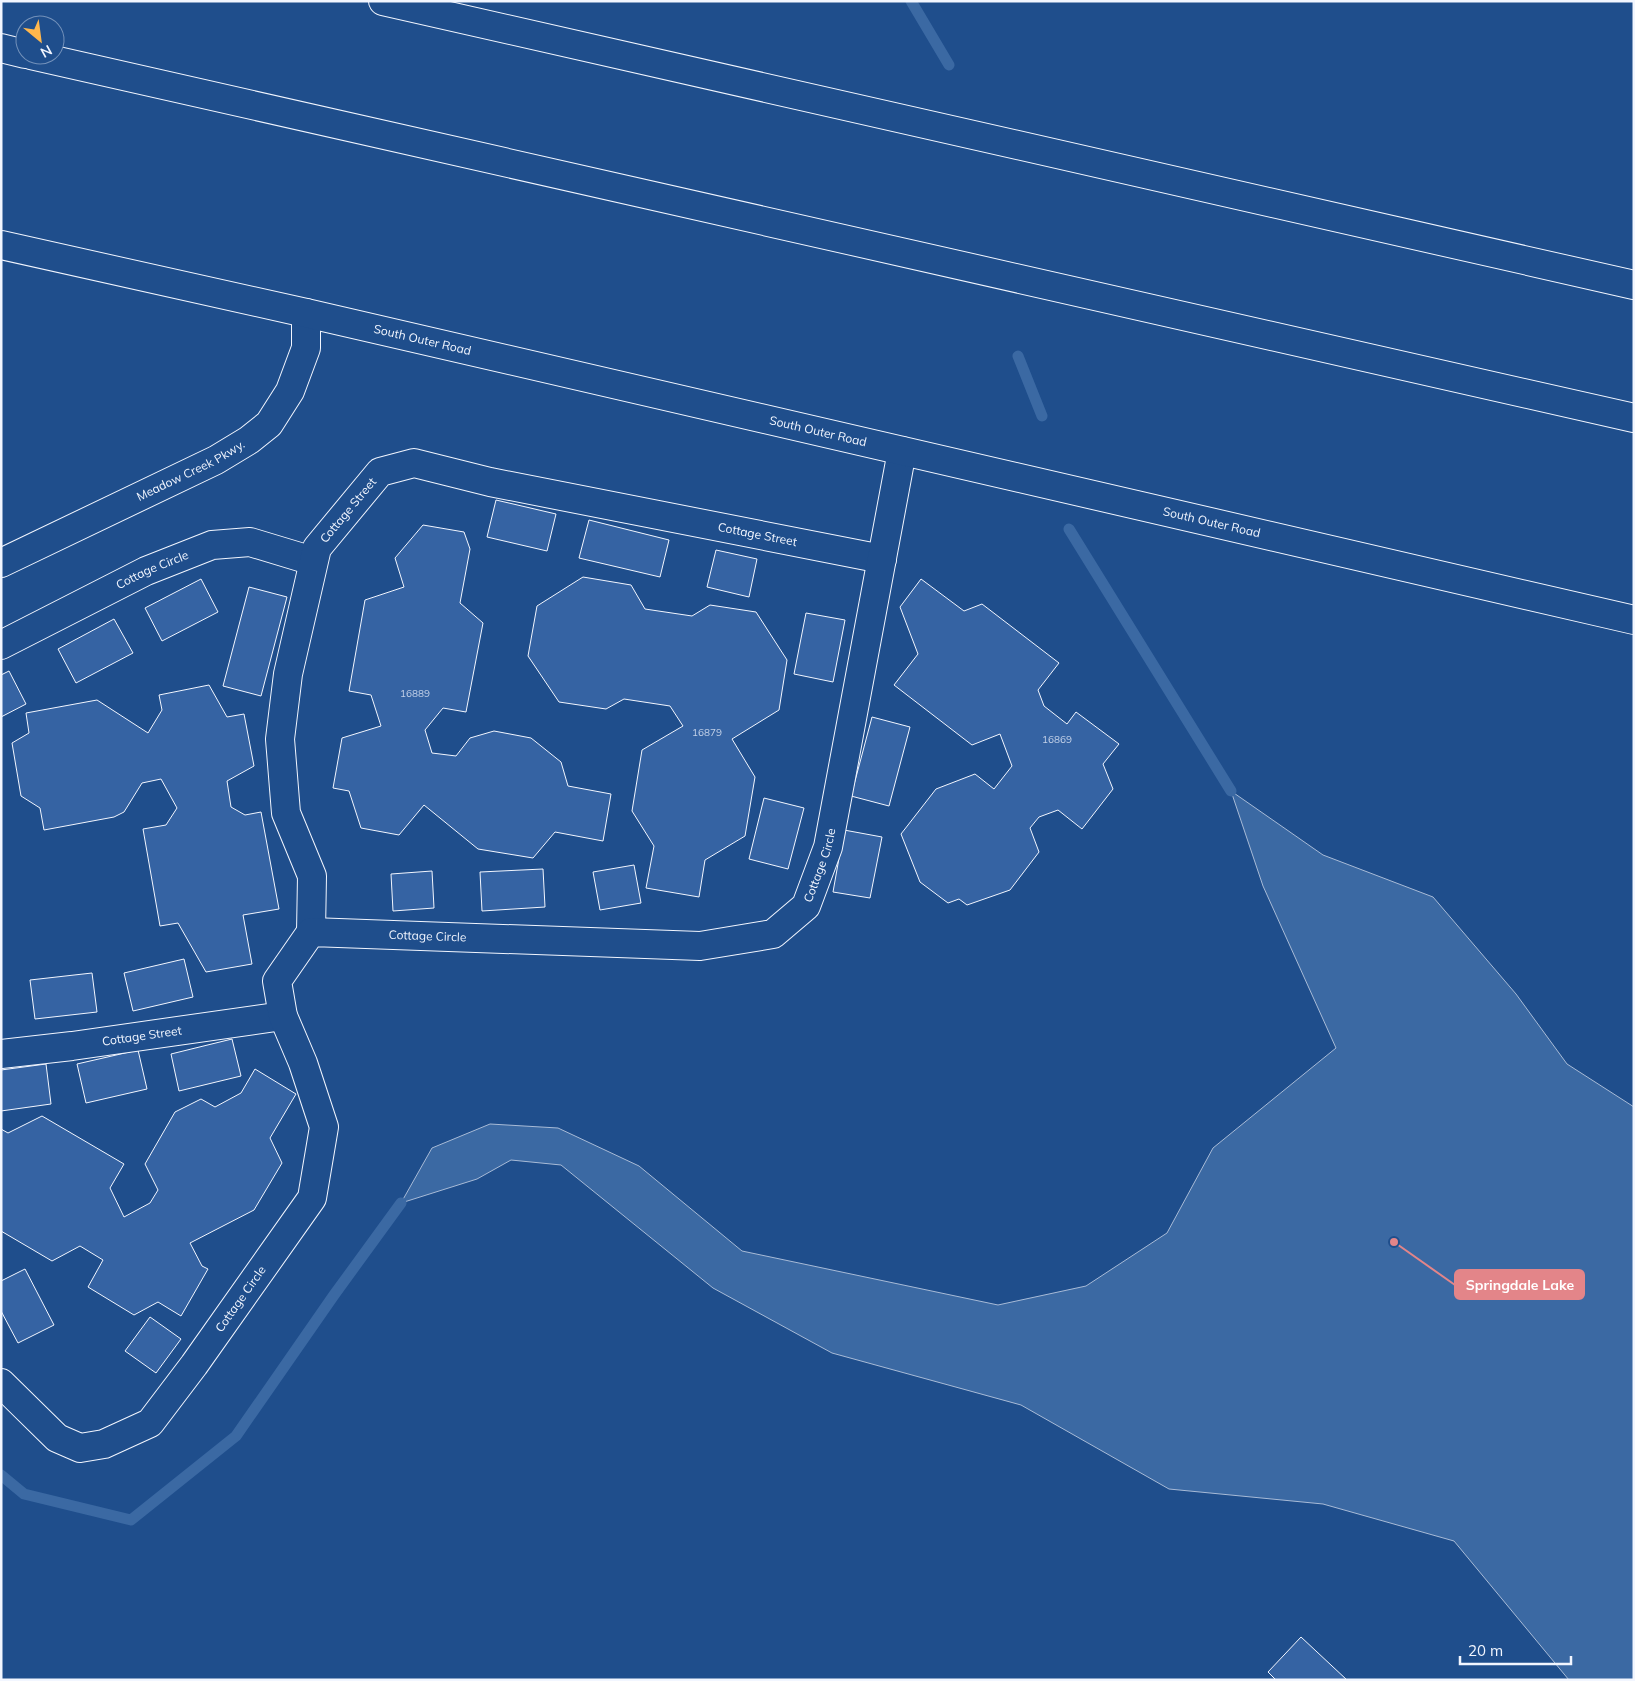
<svg xmlns="http://www.w3.org/2000/svg" width="1635" height="1681" font-family="Mulish,sans-serif">
  <style>
    .water { fill: #3b69a3; stroke: #a8bbd7 }
    .lines { fill: none; stroke-linecap: round; stroke-linejoin: round }
    .stream { stroke: #3b69a3; stroke-width: 11 }
    .building { fill: #3563a3; stroke: #f2f6ff }
    .minor-casing { stroke: #f2f6ff; stroke-width: 30 }
    .tertiary-casing { stroke: #f2f6ff; stroke-width: 30 }
    .motorway-casing { stroke: #f2f6ff; stroke-width: 30 }
    .minor { stroke: #1f4e8c; stroke-width: 28 }
    .tertiary { stroke: #1f4e8c; stroke-width: 28 }
    .motorway { stroke: #1f4e8c; stroke-width: 28 }
    .labels { text-anchor: middle; stroke-width: 4; stroke-linejoin: round; paint-order: stroke }
    .number-label { font-size: 10px; fill: #c3d1e8 }
    .street-label { font-size: 12px; fill: #f2f6ff; stroke: #1f4e8c }
    .leader { fill: none; stroke: #e38589; stroke-width: 2 }
    .callout-dot { fill: #e38589; stroke: #1f4e8c; stroke-width: 2 }
    .callout { fill: #e38589; stroke: #e38589; stroke-width: 2 }
    .callout-label { font-size: 14px; text-anchor: middle; font-weight: bold; fill: #fff }
  </style>
  <rect width="100%" height="100%" fill="#1f4e8c"/>
  <polygon class="water" points="1231,791 1323,855 1433,897 1516,994 1567,1064 1634,1107 1634,1680 1569,1680 1454,1541 1323,1504 1169,1489 1021,1405 832,1353 713,1288 561,1165 511,1160 477,1179 401,1203 432,1148 490,1124 558,1128 639,1166 742,1251 998,1305 1086,1286 1167,1233 1213,1148 1336,1048 1263,886"/>
  <g class="lines">
    <g class="stream">
      <polyline points="911,1 949,65"/>
      <polyline points="1018,356 1042,416"/>
      <polyline points="1069,529 1231,791"/>
      <polyline points="1,1475 24,1494 131,1520 236,1436 334,1295 401,1203"/>
    </g>
  </g>
  <g class="building">
    <polygon points="496,500 556,514 547,551 487,537"/>
    <polygon points="589,520 669,540 660,577 579,558"/>
    <polygon points="423,525 464,532 470,549 460,603 483,623 466,712 443,708 425,730 432,753 456,756 470,738 494,731 531,738 561,762 568,786 611,794 603,841 555,832 533,858 478,849 424,805 399,835 361,828 349,791 333,788 342,738 381,726 371,695 349,691 365,600 404,587 395,558"/>
    <polygon points="716,550 757,559 749,597 707,587"/>
    <polygon points="583,577 631,585 645,609 692,616 710,605 756,612 787,660 779,710 732,739 755,777 745,836 705,860 699,897 646,888 654,846 632,811 642,750 683,726 670,706 624,699 606,709 559,702 528,656 537,606"/>
    <polygon points="201,579 218,612 162,641 145,608"/>
    <polygon points="921,579 964,611 982,604 1059,663 1038,690 1044,706 1067,724 1076,712 1119,744 1103,764 1113,789 1082,829 1058,810 1039,817 1030,828 1039,852 1010,890 967,905 959,899 948,903 920,882 901,834 936,789 975,774 994,789 1012,766 1000,734 972,745 894,685 918,654 900,607"/>
    <polygon points="249,587 287,597 261,696 223,686"/>
    <polygon points="806,613 845,620 833,682 794,674"/>
    <polygon points="114,619 133,653 76,683 58,649"/>
    <polygon points="9,671 26,704 1,717 1,675"/>
    <polygon points="209,685 227,717 244,714 254,766 227,781 231,807 245,815 261,812 279,909 243,915 252,964 206,972 178,923 160,926 143,829 166,825 177,808 161,779 142,783 124,812 114,817 44,830 40,808 21,796 12,743 29,733 26,713 97,700 148,733 162,710 159,695"/>
    <polygon points="872,717 910,727 889,806 851,796"/>
    <polygon points="764,798 804,808 788,869 749,859"/>
    <polygon points="844,830 882,837 870,898 833,892"/>
    <polygon points="634,865 641,903 600,910 593,872"/>
    <polygon points="543,869 545,907 482,911 480,872"/>
    <polygon points="432,871 434,908 393,911 391,874"/>
    <polygon points="184,959 193,997 133,1011 124,973"/>
    <polygon points="92,973 97,1012 35,1019 30,980"/>
    <polygon points="232,1039 241,1076 179,1091 171,1054"/>
    <polygon points="138,1050 147,1089 86,1103 77,1064"/>
    <polygon points="46,1064 51,1104 1,1111 1,1070"/>
    <polygon points="255,1069 296,1094 270,1138 282,1163 254,1210 190,1243 202,1266 208,1269 181,1316 158,1302 134,1315 88,1287 103,1260 80,1246 52,1261 1,1231 1,1129 8,1133 42,1116 124,1164 110,1188 124,1217 150,1203 158,1190 145,1164 175,1112 201,1099 215,1107 241,1093"/>
    <polygon points="25,1269 54,1325 18,1343 1,1311 1,1281"/>
    <polygon points="150,1317 181,1339 156,1373 125,1351"/>
    <polygon points="1301,1637 1347,1680 1276,1680 1268,1672"/>
  </g>
  <g class="lines">
    <defs>
      <g id="minor">
        <path id="s1" d="M 1,563 L 216,460 L 249,440 L 269,424 L 290,391 L 306,348 L 306,313"/>
        <path id="s2" d="M 1,645 L 146,571 L 212,545 L 250,542 L 313,561"/>
        <path id="s3" d="M 311,932 L 312,876 L 286,813 L 280,739 L 288,674 L 317,548 L 380,472 L 414,463 L 490,482 L 882,559"/>
        <path id="s4" d="M 1,1054 L 72,1046 L 283,1016"/>
        <path id="s5" d="M 1,1383 L 57,1438 L 80,1448 L 104,1444 L 150,1423 L 194,1365 L 312,1198 L 324,1127 L 303,1063 L 283,1016 L 277,981 L 311,932 L 700,946 L 773,934 L 806,906 L 828,847 L 902,451"/>
      </g>
      <g id="tertiary">
        <path id="s6" d="M 1,245 L 306,313 L 1634,620"/>
      </g>
      <g id="motorway">
        <polyline points="383,1 1634,285"/>
        <polyline points="1,48 25,54"/>
        <polyline points="31,55 1634,418"/>
      </g>
    </defs>
    <use href="#minor" class="minor-casing"/>
    <use href="#tertiary" class="tertiary-casing"/>
    <use href="#motorway" class="motorway-casing"/>
    <use href="#minor" class="minor"/>
    <use href="#tertiary" class="tertiary"/>
    <use href="#motorway" class="motorway"/>
  </g>
  <g class="labels">
    <g class="number-label">
      <text x="415" y="697">16889</text>
      <text x="707" y="736">16879</text>
      <text x="1057" y="743">16869</text>
    </g>
    <g class="street-label">
      <text dy="4" stroke="none"><textPath href="#s6" startOffset="432">South Outer Road</textPath></text>
      <text dy="4" stroke="none"><textPath href="#s6" startOffset="838">South Outer Road</textPath></text>
      <text dy="4" stroke="none"><textPath href="#s1" startOffset="211">Meadow Creek Pkwy.</textPath></text>
      <text dy="4" stroke="none"><textPath href="#s3" startOffset="442">Cottage Street</textPath></text>
      <text dy="4" stroke="none"><textPath href="#s6" startOffset="1242">South Outer Road</textPath></text>
      <text dy="4" stroke="none"><textPath href="#s3" startOffset="878">Cottage Street</textPath></text>
      <text dy="4" stroke="none"><textPath href="#s2" startOffset="169">Cottage Circle</textPath></text>
      <text dy="4" stroke="none"><textPath href="#s5" startOffset="1291">Cottage Circle</textPath></text>
      <text dy="4" stroke="none"><textPath href="#s5" startOffset="858">Cottage Circle</textPath></text>
      <text dy="4" stroke="none"><textPath href="#s4" startOffset="142">Cottage Street</textPath></text>
      <text dy="4" stroke="none"><textPath href="#s5" startOffset="332">Cottage Circle</textPath></text>
    </g>
  </g>
  <path class="leader" d="M1394 1242L1455 1285"/>
  <circle class="callout-dot" cx="1394" cy="1242" r="5"/>
  <rect class="callout" x="1455" y="1270" width="129" height="29" rx="5"/>
  <g class="callout-label">
    <text x="1520" y="1290">Springdale Lake</text>
  </g>
  <rect width="1635" height="1681" fill="none" stroke="#f2f6ff" stroke-width="5"/>
  <g transform="translate(40 40) rotate(151)"><circle r="24" fill="#1f4e8c" stroke="#7391ba"/>
  <path d="M0-4L9 19L0 12L-9 19Z" fill="#ffb74d"/>
  <text y="-8" font-size="14" font-weight="bold" text-anchor="middle" fill="#f2f6ff">N</text>
  </g>
  <path d="M1460 1656v8h111v-8" fill="none" stroke="#f2f6ff" stroke-width="2.5"/>
  <text x="1468" y="1656" font-size="15" fill="#f2f6ff" stroke="#1f4e8c" stroke-width="4" paint-order="stroke">20 m</text>
</svg>
